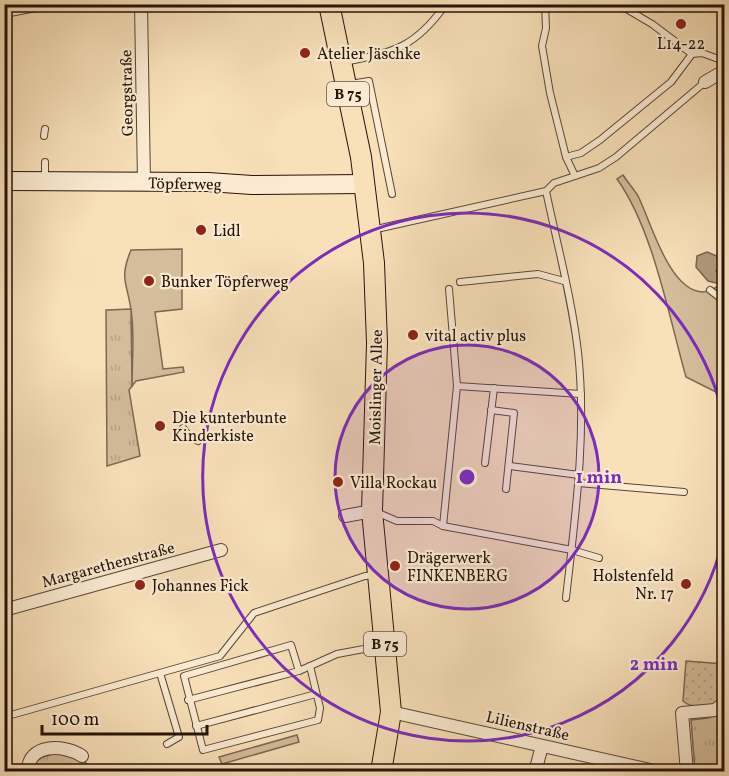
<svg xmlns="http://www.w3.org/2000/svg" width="729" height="776" font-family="Vollkorn,serif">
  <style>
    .grass { fill: #d4bd9b; stroke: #7d6852; stroke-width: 1.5 }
    .park { fill: url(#park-tufts); stroke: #7d6852; stroke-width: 1.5 }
    .garden { fill: url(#garden-dots); stroke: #7d6852; stroke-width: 1.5 }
    .water { fill: #b19a7e; stroke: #796450; stroke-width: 1.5 }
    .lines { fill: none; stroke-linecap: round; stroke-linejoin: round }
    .lane-casing { stroke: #5a4636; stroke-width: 8 }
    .street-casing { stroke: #5a4636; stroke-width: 14 }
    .secondary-casing { stroke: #26130a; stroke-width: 20 }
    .primary-casing { stroke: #26130a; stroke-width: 22 }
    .lane { stroke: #faebd2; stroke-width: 6 }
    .street { stroke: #faebd2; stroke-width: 12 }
    .secondary { stroke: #faebd2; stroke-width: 18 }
    .primary { stroke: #f8e0b9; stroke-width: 20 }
    .ring { fill: none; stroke: #7b2cbf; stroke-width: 3 }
    .poi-dot { fill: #8f2418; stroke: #faebd2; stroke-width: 2 }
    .labels { text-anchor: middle; stroke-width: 4.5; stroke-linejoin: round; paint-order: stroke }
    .shield { fill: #faebd2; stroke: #665446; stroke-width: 1.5 }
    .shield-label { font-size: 15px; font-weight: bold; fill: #26130a }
    .poi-label { font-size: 16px; fill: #26130a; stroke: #faebd2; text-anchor: start }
    .street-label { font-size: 16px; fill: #26130a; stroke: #faebd2 }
    .centre { fill: #7b2cbf; stroke: #faebd2; stroke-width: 3 }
    .ring-label { font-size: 18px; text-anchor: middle; font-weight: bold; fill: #7b2cbf; stroke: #faebd2; stroke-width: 4.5; stroke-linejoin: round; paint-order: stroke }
  </style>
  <defs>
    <pattern id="park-tufts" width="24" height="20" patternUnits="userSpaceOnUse" patternTransform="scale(1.5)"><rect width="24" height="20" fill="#d4bd9b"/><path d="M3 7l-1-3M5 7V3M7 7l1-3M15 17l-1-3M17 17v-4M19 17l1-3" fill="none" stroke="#b6a284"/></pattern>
    <pattern id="garden-dots" width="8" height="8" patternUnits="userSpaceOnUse" patternTransform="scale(1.5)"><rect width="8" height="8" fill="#d4bd9b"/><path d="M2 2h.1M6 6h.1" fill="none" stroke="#b6a284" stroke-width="1.8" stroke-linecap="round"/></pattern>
  </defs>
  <rect width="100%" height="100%" fill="#f8e0b9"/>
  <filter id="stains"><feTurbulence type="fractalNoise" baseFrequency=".00333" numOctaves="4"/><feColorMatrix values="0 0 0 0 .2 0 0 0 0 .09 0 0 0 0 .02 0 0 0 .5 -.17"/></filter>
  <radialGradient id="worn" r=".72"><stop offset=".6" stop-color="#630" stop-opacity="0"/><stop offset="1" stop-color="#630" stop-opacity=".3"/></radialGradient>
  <g class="grass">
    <path d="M 623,175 C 628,183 635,190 639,198 C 651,223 670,292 703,292 C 710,292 718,286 724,283 L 724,509 L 720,394 L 686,377 C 669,317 653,229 617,179 Z"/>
    <path d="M 182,249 L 182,309 L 155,312 L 163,369 L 183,367 L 184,372 L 136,381 L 132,386 C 132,361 135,334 131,310 C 127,282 119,279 131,250 Z"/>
    <polygon points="297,735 299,742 222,764 219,757"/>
  </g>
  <g class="park">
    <polygon points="131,309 132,386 129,390 140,456 107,466 106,310"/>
    <polygon points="724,712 724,771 695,771 691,720 708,718"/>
    <polygon points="53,754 71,754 89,765 88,771 33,771 33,764 42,757"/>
  </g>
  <path class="garden" d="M 686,661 L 724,664 L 724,698 C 713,707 695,711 683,701 Z"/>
  <polygon class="water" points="707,252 724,259 724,265 716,271 722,279 716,283 708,281 696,267 697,256"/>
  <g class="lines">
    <defs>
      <g id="lane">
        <polyline points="545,4 546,28 542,46 550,93 566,157 575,176"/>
        <polyline points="692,54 702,53 724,61"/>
        <path d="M 344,62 C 394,52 415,48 446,4"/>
        <polyline points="350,84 369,81 392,194"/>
        <polyline points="44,136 45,129"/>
        <polyline points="566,157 581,153 600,140 671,82 692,54 652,24 618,4"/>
        <polyline points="45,178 45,162"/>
        <path d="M 546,191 C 557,244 572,299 578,352 C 587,434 575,517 566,598"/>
        <polyline points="372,230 546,191 554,183 599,168 616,157 705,82"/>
        <polyline points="460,282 538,274 564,281"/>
        <polyline points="710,290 724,301"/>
        <polyline points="457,386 581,394"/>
        <polyline points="491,410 514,413 506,489"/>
        <polyline points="183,428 189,436 198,441"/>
        <polyline points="485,463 494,388"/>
        <polyline points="510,466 579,475"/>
        <polyline points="578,483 684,492"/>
        <polyline points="376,512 397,521 433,521 443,526 572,550 599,558"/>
        <polyline points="443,526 457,386 449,289"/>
        <polyline points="299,671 291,645 184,676 203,750 318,720 320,708 310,666"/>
        <polyline points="160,673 179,737 167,744"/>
        <polyline points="188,700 299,671 337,654 380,646"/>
        <polyline points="4,717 220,656 254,613 365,576 376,575"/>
        <polyline points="196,726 316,694"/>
      </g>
      <g id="street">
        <polyline points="141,4 144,182"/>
        <polyline points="4,11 41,4"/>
        <polyline points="705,82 724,71"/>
        <polyline points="345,516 372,511"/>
        <polyline points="4,610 221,550"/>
        <polyline points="391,712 659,772"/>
        <path d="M 28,772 C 27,743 64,744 82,756"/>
        <polyline points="535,772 542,746"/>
        <polyline points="687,772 682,713 715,710 724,703"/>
      </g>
      <polyline id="secondary" points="4,181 208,182 252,185 365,184"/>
      <polyline id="primary" points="329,4 361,157 374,263 377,343 372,511 391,712 381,772"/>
    </defs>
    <use href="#lane" class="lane-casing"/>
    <use href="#street" class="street-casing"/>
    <use href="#secondary" class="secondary-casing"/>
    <use href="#primary" class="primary-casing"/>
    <use href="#lane" class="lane"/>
    <use href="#street" class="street"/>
    <use href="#secondary" class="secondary"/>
    <use href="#primary" class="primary"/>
  </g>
  <circle cx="467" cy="477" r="132" fill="#7b2cbf" fill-opacity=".12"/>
  <g class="ring">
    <circle cx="467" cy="477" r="132"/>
    <path d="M724 536A264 264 0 1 1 724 418"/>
  </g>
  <g class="poi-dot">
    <circle cx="681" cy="24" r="6"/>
    <circle cx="305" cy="53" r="6"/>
    <circle cx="201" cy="230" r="6"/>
    <circle cx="149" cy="281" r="6"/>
    <circle cx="413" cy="335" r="6"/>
    <circle cx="160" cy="426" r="6"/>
    <circle cx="338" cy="482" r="6"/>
    <circle cx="395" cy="566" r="6"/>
    <circle cx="686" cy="584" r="6"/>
    <circle cx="140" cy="585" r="6"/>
  </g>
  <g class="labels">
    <g class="shield">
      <rect x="327" y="82" width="42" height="24" rx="4.5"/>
      <rect x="364" y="632" width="42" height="24" rx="4.5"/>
    </g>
    <g class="shield-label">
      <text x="348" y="99">B 75</text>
      <text x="385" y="649">B 75</text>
    </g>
    <g class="poi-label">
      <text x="681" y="49" text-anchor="middle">L14-22</text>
      <text x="317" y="59">Atelier Jäschke</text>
      <text x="213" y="236">Lidl</text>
      <text x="161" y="287">Bunker Töpferweg</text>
      <text x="425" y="341">vital activ plus</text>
      <text x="172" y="423">Die kunterbunte<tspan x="172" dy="18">Kinderkiste</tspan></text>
      <text x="350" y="488">Villa Rockau</text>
      <text x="407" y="563">Drägerwerk<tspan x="407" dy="18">FINKENBERG</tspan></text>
      <text x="674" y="581" text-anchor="end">Holstenfeld<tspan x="674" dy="18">Nr. 17</tspan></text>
      <text x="152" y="591">Johannes Fick</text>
    </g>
    <g class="street-label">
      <text transform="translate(126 93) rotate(-91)" y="6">Georgstraße</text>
      <text transform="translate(185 183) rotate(1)" y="6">Töpferweg</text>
      <text transform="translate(375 387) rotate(-89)" y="6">Moislinger Allee</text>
      <text transform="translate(108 564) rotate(-15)" y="6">Margarethenstraße</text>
      <text transform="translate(528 725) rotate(13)" y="6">Lilienstraße</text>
    </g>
  </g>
  <circle cx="467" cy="477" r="9" class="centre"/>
  <g class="ring-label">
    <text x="599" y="483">1 min</text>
    <text x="654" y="670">2 min</text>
  </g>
  <rect width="729" height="776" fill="none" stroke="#f8e0b9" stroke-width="24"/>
  <rect x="6" y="6" width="717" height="764" fill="none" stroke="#26130a" stroke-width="3"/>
  <rect x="12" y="12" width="705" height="752" fill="none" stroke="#26130a" stroke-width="1.5"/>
  <path d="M42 725v9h165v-9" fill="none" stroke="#26130a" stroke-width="3"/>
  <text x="51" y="725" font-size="18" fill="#26130a" stroke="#faebd2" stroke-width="4.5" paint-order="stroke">100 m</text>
  <rect width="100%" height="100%" filter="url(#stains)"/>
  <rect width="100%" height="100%" fill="url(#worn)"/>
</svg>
